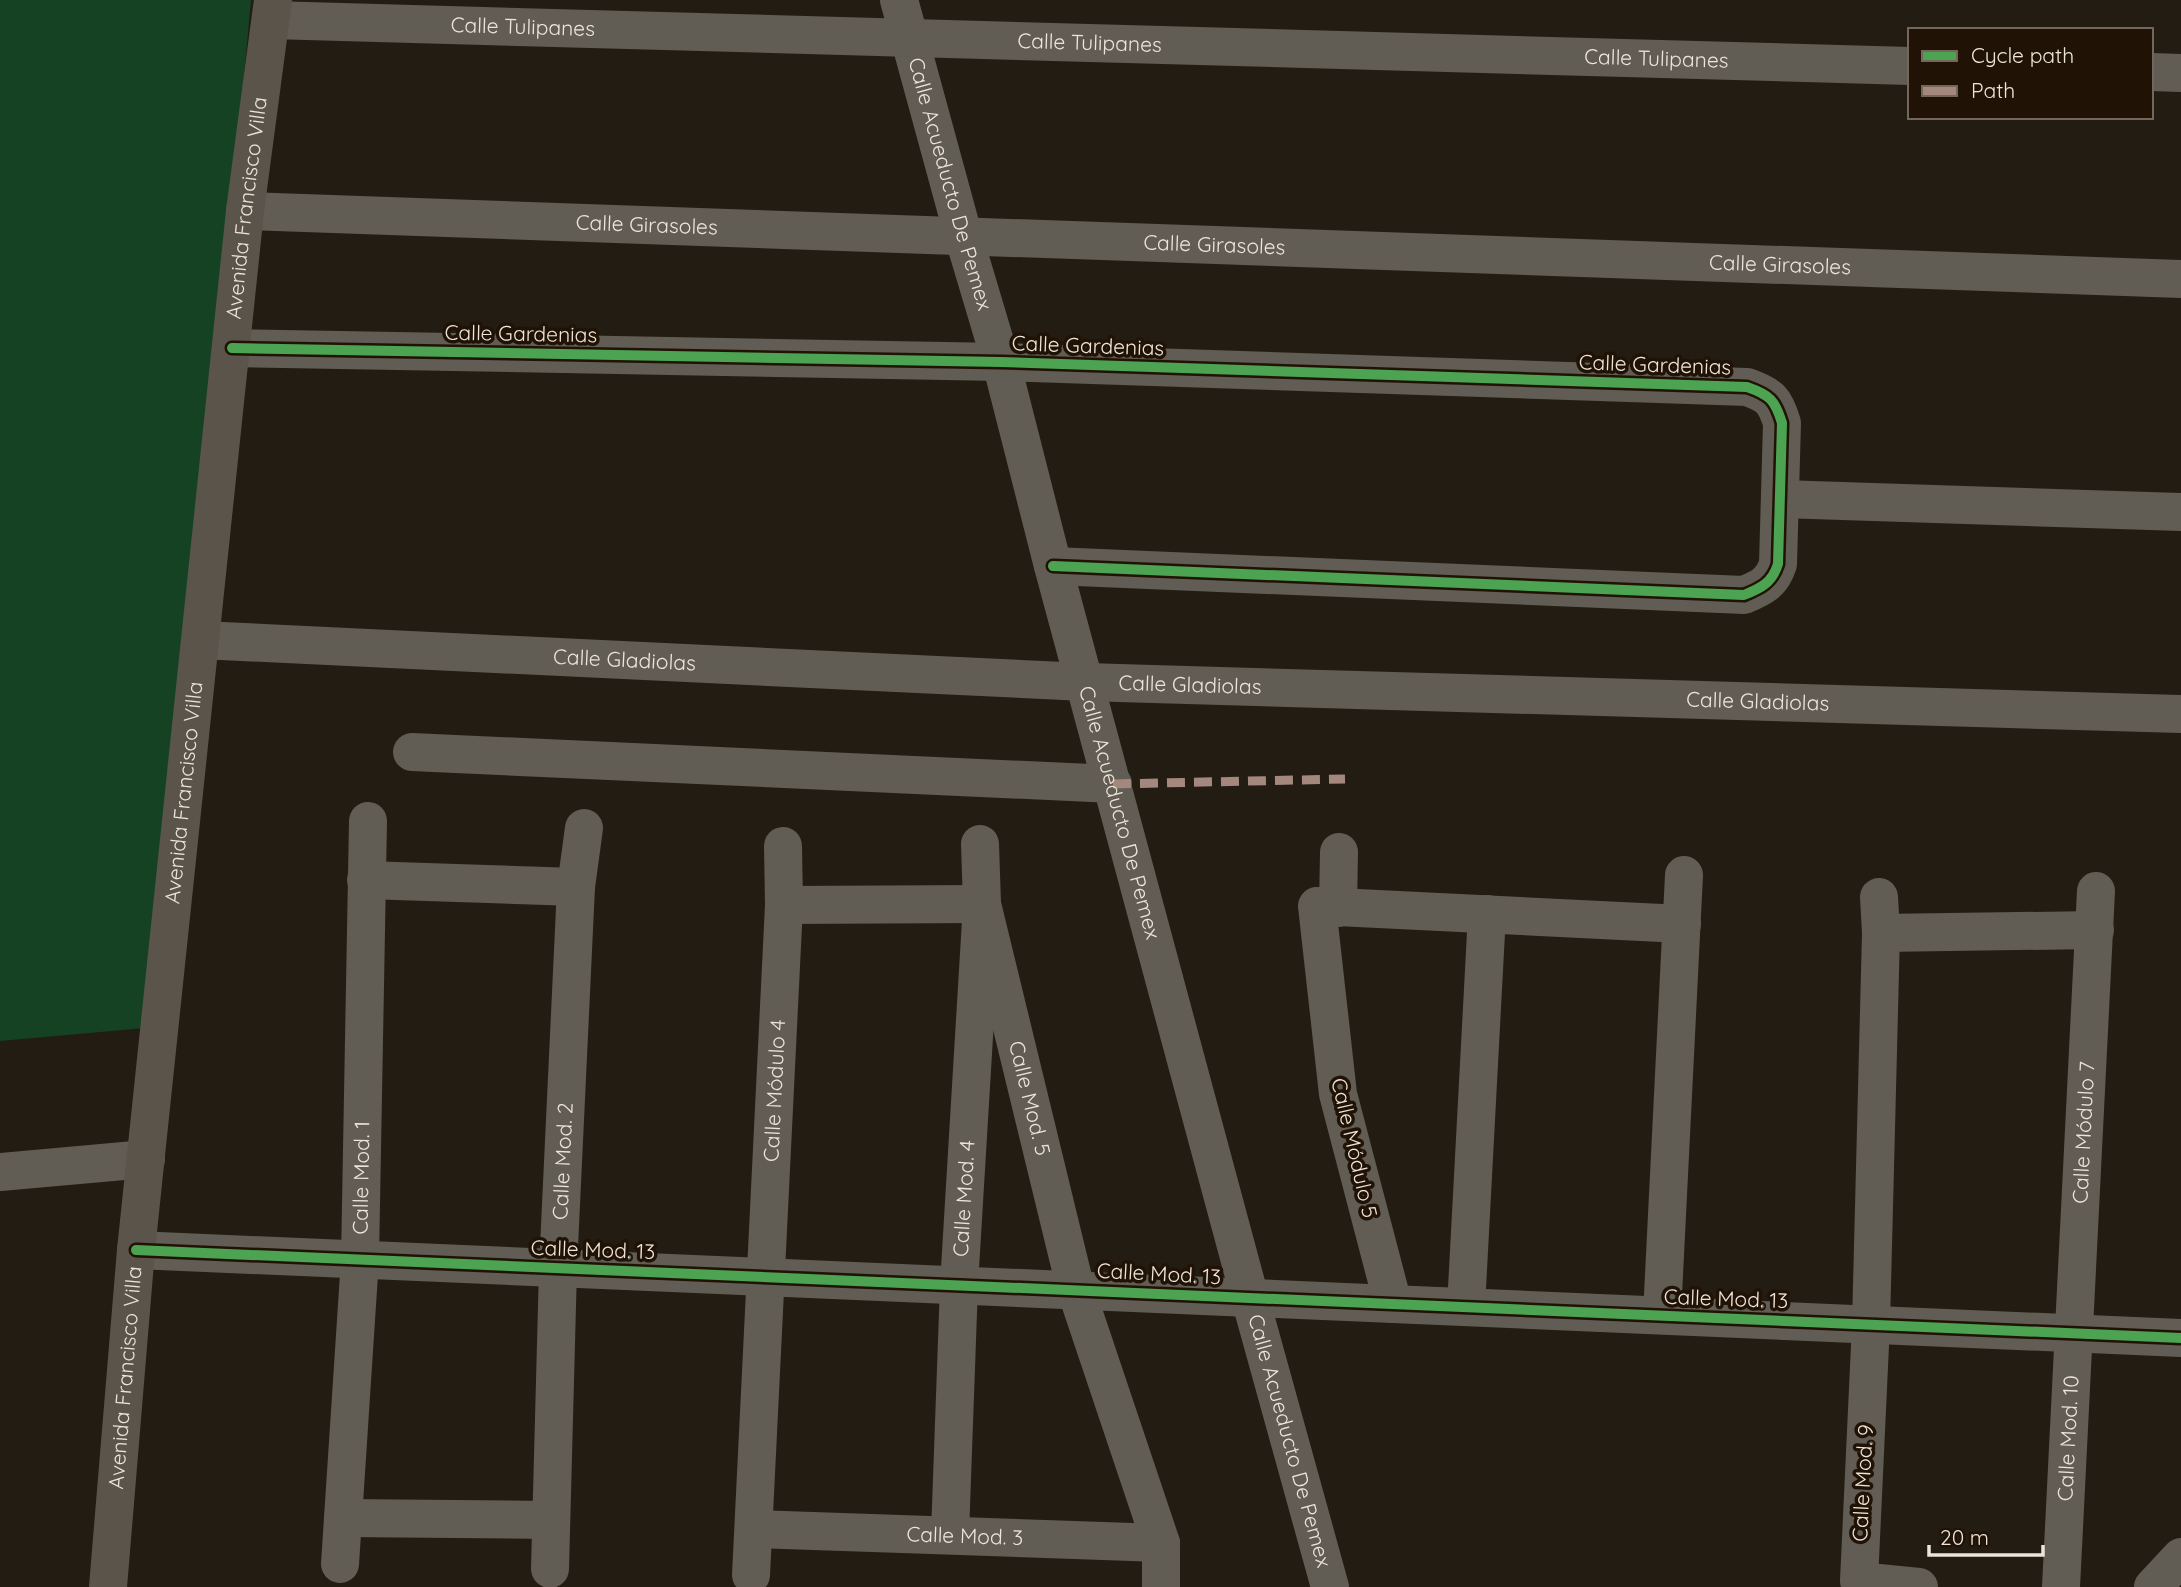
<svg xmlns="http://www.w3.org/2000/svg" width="2181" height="1587" font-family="Quicksand,sans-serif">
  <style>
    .green { fill: #144223 }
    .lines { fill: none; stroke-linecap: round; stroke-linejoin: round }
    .street { stroke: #615c54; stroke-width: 38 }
    .secondary { stroke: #5a544b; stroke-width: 38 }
    .quiet { stroke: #a5887d; stroke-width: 9; stroke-dasharray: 18 9; stroke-linecap: butt }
    .cycleway-casing { stroke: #201305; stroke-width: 15 }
    .cycleway { stroke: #4ca352; stroke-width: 10 }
    .labels { text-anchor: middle; stroke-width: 7; stroke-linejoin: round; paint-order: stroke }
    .street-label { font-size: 21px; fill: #ede4da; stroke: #201305 }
  </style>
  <rect width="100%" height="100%" fill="#231c13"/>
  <polygon class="green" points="0,0 251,0 156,1027 0,1041"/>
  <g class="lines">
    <g class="street">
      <path id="s1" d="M 899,0 L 964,238 L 1001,362 L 1053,566 L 1250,1298 L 1330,1587"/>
      <path id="s2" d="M 271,20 L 1910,66"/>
      <polyline points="2151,72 2181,73"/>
      <path id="s3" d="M 245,211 L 2181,279"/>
      <path d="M 232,348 L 1001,362 L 1747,387 C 1770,395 1775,400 1782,423 L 1778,564 C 1772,583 1761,588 1744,595 L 1053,566"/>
      <polyline points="1781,499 2181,512"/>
      <path id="s4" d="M 201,640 L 1085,682 L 2181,714"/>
      <polyline points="412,752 1113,784"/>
      <polyline points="366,880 576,887"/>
      <polyline points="1879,897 1881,933 1871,1324 1859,1581 1919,1587"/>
      <path id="s5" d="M 982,904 L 1076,1290 L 1161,1543 L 1161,1587"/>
      <polyline points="784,905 982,904"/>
      <polyline points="1338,908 1339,852"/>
      <polyline points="1881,933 2095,930"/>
      <polyline points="0,1172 146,1159"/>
      <polyline points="136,1250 2181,1338"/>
      <polyline points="1393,1304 1338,1094 1317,906 1682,924"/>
      <polyline points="1466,1307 1487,914"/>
      <polyline points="1662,1315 1684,875"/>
      <polyline points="343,1518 551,1520"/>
      <path id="s6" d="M 755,1529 L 1161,1543"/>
      <path id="s7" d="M 950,1534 L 959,1285 L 982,904 L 980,844"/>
      <path id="s8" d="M 340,1564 L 360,1259 L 368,821"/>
      <path id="s9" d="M 550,1569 L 558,1268 L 576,887 L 584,828"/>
      <path id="s10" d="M 751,1575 L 784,905 L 783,846"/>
      <path id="s11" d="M 2061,1587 L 2096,891"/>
      <polyline points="2153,1587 2181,1557"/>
    </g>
    <path class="secondary" id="s12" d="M 108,1587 L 136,1250 L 245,211 L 273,0"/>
    <polyline class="quiet" points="1113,784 1345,779"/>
    <defs>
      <g id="cycleway">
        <path d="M 232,348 L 1001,362 L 1747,387 C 1770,395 1775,400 1782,423 L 1778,564 C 1772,583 1761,588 1744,595 L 1053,566"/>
        <polyline points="136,1250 2181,1338"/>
      </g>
    </defs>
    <use href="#cycleway" class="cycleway-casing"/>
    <use href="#cycleway" class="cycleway"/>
  </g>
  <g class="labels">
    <g class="street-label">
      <text dy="7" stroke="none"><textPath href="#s2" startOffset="252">Calle Tulipanes</textPath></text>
      <text dy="7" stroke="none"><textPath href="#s2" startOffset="819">Calle Tulipanes</textPath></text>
      <text dy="7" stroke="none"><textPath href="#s2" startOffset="1386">Calle Tulipanes</textPath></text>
      <text dy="7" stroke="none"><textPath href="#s1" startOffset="191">Calle Acueducto De Pemex</textPath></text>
      <text dy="7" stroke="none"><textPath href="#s12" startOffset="1386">Avenida Francisco Villa</textPath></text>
      <text dy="7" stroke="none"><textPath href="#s3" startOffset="402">Calle Girasoles</textPath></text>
      <text dy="7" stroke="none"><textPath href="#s3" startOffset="970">Calle Girasoles</textPath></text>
      <text dy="7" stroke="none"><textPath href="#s3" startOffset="1536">Calle Girasoles</textPath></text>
      <text transform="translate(521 334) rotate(1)" y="7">Calle Gardenias</text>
      <text transform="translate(1088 346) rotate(2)" y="7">Calle Gardenias</text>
      <text transform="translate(1655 365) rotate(2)" y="7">Calle Gardenias</text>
      <text dy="7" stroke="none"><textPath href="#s4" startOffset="424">Calle Gladiolas</textPath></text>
      <text dy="7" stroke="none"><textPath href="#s4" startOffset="990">Calle Gladiolas</textPath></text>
      <text dy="7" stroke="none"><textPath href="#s4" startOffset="1558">Calle Gladiolas</textPath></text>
      <text dy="7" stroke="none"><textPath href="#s12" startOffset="798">Avenida Francisco Villa</textPath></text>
      <text dy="7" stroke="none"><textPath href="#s1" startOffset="842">Calle Acueducto De Pemex</textPath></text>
      <text dy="7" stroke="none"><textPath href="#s10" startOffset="485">Calle Módulo 4</textPath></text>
      <text dy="7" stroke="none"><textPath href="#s5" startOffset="200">Calle Mod. 5</textPath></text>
      <text dy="7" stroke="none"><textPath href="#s11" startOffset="455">Calle Módulo 7</textPath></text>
      <text transform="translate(1354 1148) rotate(77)" y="7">Calle Módulo 5</text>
      <text dy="7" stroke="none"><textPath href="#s9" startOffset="408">Calle Mod. 2</textPath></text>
      <text dy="7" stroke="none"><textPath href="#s8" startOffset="387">Calle Mod. 1</textPath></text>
      <text dy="7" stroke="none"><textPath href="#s7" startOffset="336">Calle Mod. 4</textPath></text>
      <text transform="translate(593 1250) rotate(2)" y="7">Calle Mod. 13</text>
      <text transform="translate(1159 1274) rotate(3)" y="7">Calle Mod. 13</text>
      <text transform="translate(1726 1299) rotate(2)" y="7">Calle Mod. 13</text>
      <text dy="7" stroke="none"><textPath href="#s12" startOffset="210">Avenida Francisco Villa</textPath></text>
      <text dy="7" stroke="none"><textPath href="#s11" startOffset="149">Calle Mod. 10</textPath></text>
      <text dy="7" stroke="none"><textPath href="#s1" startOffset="1493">Calle Acueducto De Pemex</textPath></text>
      <text transform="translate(1863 1483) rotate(-87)" y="7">Calle Mod. 9</text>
      <text dy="7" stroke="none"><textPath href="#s6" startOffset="210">Calle Mod. 3</textPath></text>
    </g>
  </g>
  <rect x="1908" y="28" width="245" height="91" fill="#201305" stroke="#72675a" stroke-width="2"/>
  <rect x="1922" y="51" width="35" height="10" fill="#4ca352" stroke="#72675a" stroke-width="2"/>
  <text x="1971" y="63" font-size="21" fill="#ede4da">Cycle path</text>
  <rect x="1922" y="86" width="35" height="10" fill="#a5887d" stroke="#72675a" stroke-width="2"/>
  <text x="1971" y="98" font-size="21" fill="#ede4da">Path</text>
  <path d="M1929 1545v10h114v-10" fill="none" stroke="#ede4da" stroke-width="3.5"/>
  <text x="1940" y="1545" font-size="21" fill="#ede4da" stroke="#201305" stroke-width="5" paint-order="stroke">20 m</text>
</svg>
